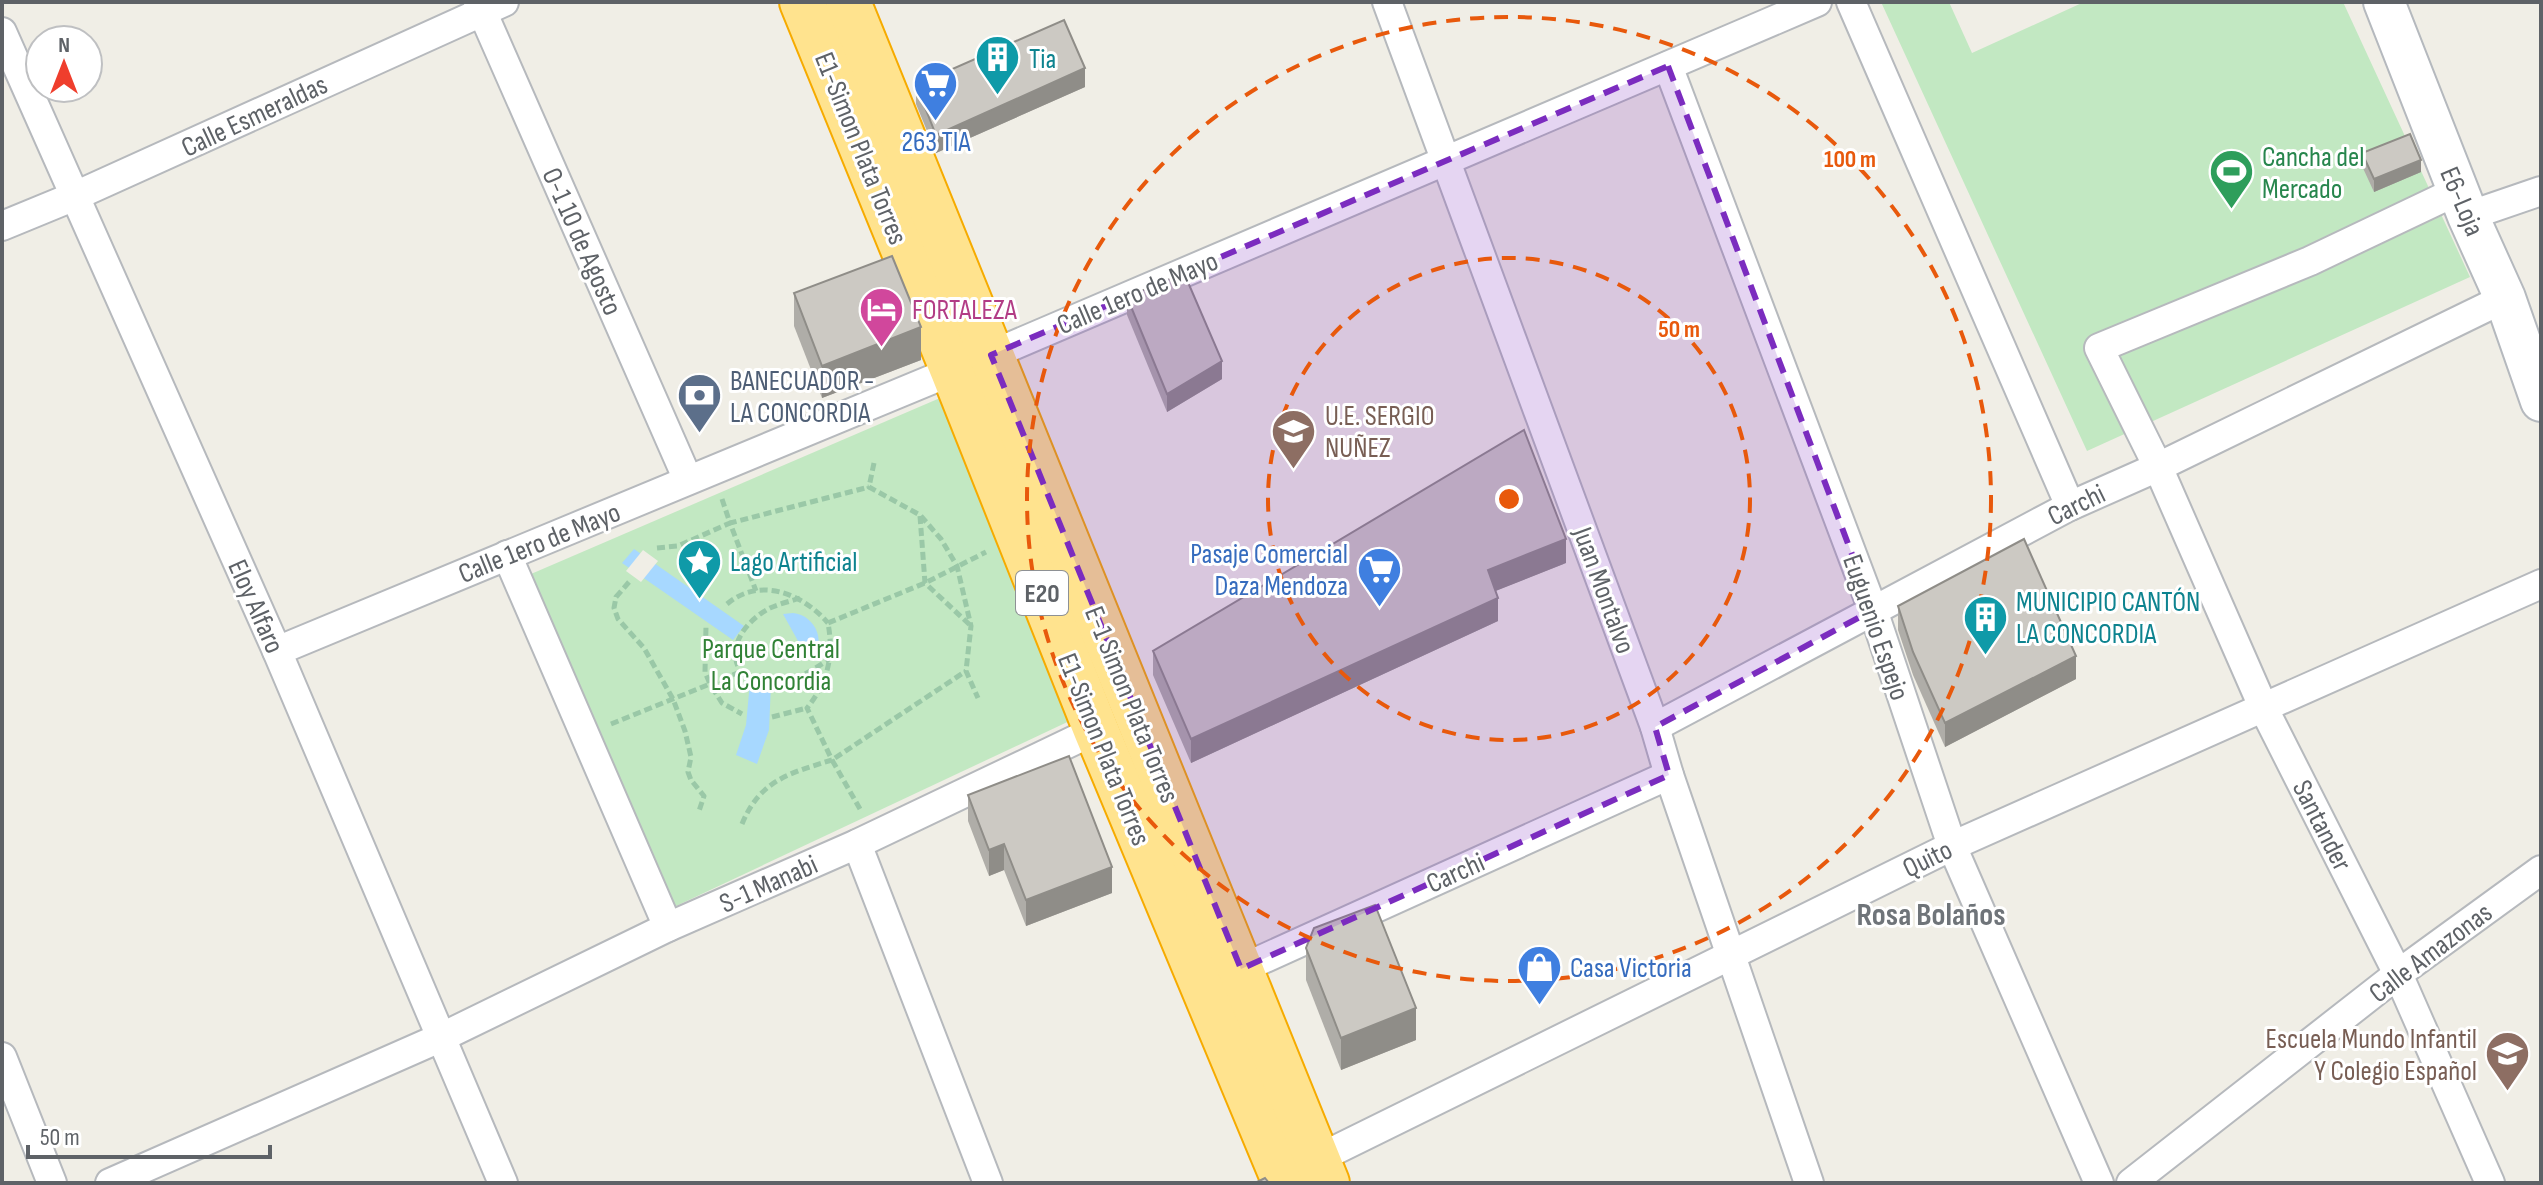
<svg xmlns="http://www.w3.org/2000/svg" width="2543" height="1185" font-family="'Sofia Sans Condensed',sans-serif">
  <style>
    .green { fill: #c2e8c2 }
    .water { fill: #a7d8ff }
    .pier { fill: #f0eee6 }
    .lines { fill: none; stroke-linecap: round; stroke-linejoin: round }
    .street-casing { stroke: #b6b9bd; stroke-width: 32 }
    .secondary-casing { stroke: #b5b9be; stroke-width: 44 }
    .highway-casing { stroke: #f6ab00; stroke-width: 48 }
    .path { stroke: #9ac8a7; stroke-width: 5; stroke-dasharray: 8 4; stroke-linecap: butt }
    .street { stroke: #fff; stroke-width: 28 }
    .secondary { stroke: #fff; stroke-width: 40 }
    .highway { stroke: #ffe38e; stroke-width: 44 }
    .wall { fill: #afada8 }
    .shaded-wall { fill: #8f8d88 }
    .building { fill: #ccc9c3; stroke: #8f8d88; stroke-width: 2 }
    .marked { fill: #7b2cbf; fill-opacity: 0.2; stroke: #7b2cbf; stroke-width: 6; stroke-dasharray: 16 10; stroke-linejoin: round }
    .ring { fill: none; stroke: #e8590c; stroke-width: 4; stroke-dasharray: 14 10 }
    .labels { text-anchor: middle; stroke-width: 6; stroke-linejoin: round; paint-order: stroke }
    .shield { fill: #fff; stroke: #8e9195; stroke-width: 2 }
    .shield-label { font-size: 26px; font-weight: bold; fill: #5e6267 }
    .culture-label { font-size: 28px; fill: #0d838f; stroke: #fff; text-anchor: start }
    .street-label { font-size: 28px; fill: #5e6267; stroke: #fff }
    .shop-label { font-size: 28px; fill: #366cbe; stroke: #fff }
    .leisure-label { font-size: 28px; fill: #27864d; stroke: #fff; text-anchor: start }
    .hotel-label { font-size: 28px; fill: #b23c85; stroke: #fff; text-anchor: start }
    .service-label { font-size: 28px; fill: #4e5e75; stroke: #fff; text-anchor: start }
    .education-label { font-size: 28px; fill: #785e54; stroke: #fff; text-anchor: start }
    .park-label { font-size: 28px; fill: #318236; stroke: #fff }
    .quarter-label { font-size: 32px; font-weight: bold; fill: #6f7479; stroke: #fff }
    .centre { fill: #e8590c; stroke: #fff; stroke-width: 4 }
    .ring-label { font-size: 24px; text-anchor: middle; font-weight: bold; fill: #e8590c; stroke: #fff; stroke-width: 6; stroke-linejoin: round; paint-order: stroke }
  </style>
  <rect width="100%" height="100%" fill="#f0eee6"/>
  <g class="green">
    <polygon points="1881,2 1949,2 1972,53 2084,2 2343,2 2470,277 2087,451"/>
    <polygon points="940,398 1078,717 674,907 531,574"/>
  </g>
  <g class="water">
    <polygon points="634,549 744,626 733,640 622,563"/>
    <path d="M 793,613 C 816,615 829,646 808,659 L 783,614 Z"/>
    <polygon points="750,682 771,684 769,730 757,764 736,755 746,725"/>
  </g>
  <polygon class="pier" points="643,550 658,561 641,582 626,571"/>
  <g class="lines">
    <defs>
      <g id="street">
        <polyline points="478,2 688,480"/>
        <polyline points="1387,2 1655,727 1669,775 1809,1183"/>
        <polyline points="1851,2 2070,506"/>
        <polyline points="2,32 277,651 503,1183"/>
        <polyline points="1668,66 1873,610 1952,846 2099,1183"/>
        <polyline points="2457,191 2310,261 2099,348 2158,467 2264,709 2398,974 2490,1183"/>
        <polyline points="2468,216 2541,191"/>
        <polyline points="2,226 75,196 504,2"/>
        <polyline points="507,555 668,927"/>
        <polyline points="277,651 991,355 1817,2"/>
        <polyline points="1655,727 2070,506 2158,467 2505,298"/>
        <polyline points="857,844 988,1183"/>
        <polyline points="1241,969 1669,775"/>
        <polyline points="2,1057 52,1183"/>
        <polyline points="1303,1166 1952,846 2541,584"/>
        <polyline points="110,1183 442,1037 668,927 857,844 1096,730"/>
        <polyline points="2131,1183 2398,974 2541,870"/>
      </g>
      <polyline id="secondary" points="2384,2 2468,216 2505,298 2541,401"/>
      <g id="highway">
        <polyline points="802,2 953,371 1096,730 1285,1183"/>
        <polyline points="848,2 1327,1183"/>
      </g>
    </defs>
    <use href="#street" class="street-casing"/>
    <use href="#secondary" class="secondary-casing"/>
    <use href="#highway" class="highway-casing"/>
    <g class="path">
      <polyline points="874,463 869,487 920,515 941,539 957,566 971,626 966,671 978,698"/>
      <polyline points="722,499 730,523 869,487"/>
      <polyline points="920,516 925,583 970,625"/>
      <polyline points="657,548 678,546 730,523 756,591"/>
      <polyline points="629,582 616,597 614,608 618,619 644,648 673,699 685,731 691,757 688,772 691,780 704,796 699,811"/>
      <path d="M 800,598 C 791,601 779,604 770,608 C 743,622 721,654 747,679 C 782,687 801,679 829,659"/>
      <path d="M 727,604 C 760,576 803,594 828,623"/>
      <polyline points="740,672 710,684 722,703 742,714"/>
      <polyline points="772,717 807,708"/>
      <polyline points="611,724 710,684 705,672 706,626"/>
      <polyline points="860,809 832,760 966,671"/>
      <path d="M 742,824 C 760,780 790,773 832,760 L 807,708 C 828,682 834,656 828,623 L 925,583 L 986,552"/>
    </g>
    <use href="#street" class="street"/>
    <use href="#secondary" class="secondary"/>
    <use href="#highway" class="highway"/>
  </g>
  <g class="wall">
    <polygon points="916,85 1085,87 936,153 916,104"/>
    <polygon points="2362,153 2421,172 2374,192 2362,166"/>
    <polygon points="794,293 921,360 822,398 794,326"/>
    <polygon points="1127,297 1222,379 1167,412 1127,315"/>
    <polygon points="1566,563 1495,591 1498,621 1191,763 1153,675 1153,651"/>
    <polygon points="1898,606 2076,679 1945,747 1913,675 1898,630"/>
    <polygon points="968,795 1112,893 1026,926 1004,870 989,876 968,821"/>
    <polygon points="1306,948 1416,1040 1341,1070 1306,980"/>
  </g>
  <g class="shaded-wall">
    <polygon points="1085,68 1085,87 936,153 936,135"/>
    <polygon points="2421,160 2421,172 2374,192 2374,179"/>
    <polygon points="921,327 921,360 822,398 822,366"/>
    <polygon points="1222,361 1222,379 1167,412 1167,394"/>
    <polygon points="1566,539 1566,563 1488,594 1488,570"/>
    <polygon points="1498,598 1498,621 1191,763 1191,739"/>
    <polygon points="2076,656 2076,679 1945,747 1945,723"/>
    <polygon points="1004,844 1004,870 989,876 989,850"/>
    <polygon points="1112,867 1112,893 1026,926 1026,900"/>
    <polygon points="1416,1008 1416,1040 1341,1070 1341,1038"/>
  </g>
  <g class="building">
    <polygon points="1064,20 1085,68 936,135 916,85"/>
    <polygon points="2410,134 2421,160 2374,179 2362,153"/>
    <polygon points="892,256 921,327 822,366 794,293"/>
    <polygon points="1184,273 1222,361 1167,394 1127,297"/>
    <polygon points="1524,430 1566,539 1488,570 1498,598 1191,739 1153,651"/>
    <polygon points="2024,539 2076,656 1945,723 1913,652 1898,606"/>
    <polygon points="1069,756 1112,867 1026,900 1004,844 989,850 968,795"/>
    <polygon points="1375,905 1416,1008 1341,1038 1306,948 1314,928"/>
    <polygon points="1265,1178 1269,1183 1255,1183"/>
  </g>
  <path class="marked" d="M 1668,66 L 1873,610 L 1655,727 L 1669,775 L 1241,969 L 991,355 Z"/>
  <g class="ring">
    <circle cx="1509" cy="499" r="241"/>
    <circle cx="1509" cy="499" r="482"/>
  </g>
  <defs>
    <symbol id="building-pin" viewBox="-11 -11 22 30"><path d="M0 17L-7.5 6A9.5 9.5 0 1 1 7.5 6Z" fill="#0f9aa8" stroke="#fff"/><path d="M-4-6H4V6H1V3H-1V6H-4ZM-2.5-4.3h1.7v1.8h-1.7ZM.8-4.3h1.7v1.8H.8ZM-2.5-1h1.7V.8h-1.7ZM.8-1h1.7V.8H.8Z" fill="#fff"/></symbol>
    <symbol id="supermarket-pin" viewBox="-11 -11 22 30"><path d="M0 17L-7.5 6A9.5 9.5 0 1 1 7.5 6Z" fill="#3f7fe0" stroke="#fff"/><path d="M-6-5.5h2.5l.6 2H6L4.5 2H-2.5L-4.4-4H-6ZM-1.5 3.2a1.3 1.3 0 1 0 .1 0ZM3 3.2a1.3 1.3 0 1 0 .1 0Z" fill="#fff"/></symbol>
    <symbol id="stadium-pin" viewBox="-11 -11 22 30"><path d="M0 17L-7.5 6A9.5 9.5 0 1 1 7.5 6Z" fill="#2e9e5b" stroke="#fff"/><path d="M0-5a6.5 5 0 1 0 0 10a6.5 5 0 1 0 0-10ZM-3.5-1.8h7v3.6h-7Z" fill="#fff"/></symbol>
    <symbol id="hotel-pin" viewBox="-11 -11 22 30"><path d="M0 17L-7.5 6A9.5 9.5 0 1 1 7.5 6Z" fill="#d1479c" stroke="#fff"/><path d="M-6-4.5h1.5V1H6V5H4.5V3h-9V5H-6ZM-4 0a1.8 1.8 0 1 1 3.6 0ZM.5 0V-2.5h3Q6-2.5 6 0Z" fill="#fff"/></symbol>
    <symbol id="bank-pin" viewBox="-11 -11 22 30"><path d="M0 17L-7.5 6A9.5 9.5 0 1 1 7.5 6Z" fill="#5c6f8a" stroke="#fff"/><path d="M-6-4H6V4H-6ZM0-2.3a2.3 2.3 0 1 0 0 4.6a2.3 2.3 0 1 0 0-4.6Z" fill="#fff"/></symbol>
    <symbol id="school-pin" viewBox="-11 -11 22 30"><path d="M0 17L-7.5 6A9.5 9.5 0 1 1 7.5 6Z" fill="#8d6e63" stroke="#fff"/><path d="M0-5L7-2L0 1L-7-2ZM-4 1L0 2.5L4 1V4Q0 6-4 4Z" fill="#fff"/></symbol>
    <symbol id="sight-pin" viewBox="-11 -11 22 30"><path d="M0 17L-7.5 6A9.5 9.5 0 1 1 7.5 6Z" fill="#0f9aa8" stroke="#fff"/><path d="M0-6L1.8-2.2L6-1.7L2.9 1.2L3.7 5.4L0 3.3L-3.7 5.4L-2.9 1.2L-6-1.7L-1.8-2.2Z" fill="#fff"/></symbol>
    <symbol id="shop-pin" viewBox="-11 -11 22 30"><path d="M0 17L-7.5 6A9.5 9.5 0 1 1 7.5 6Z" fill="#3f7fe0" stroke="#fff"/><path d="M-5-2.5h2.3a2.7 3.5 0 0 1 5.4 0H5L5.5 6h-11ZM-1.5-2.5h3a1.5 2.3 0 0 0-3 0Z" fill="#fff"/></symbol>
    <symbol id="university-pin" viewBox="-11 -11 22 30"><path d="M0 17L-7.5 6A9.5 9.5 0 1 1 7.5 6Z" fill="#8d6e63" stroke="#fff"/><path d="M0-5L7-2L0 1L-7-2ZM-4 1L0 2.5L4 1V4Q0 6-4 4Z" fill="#fff"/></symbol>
  </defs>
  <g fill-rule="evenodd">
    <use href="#building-pin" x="972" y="32" width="51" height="69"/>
    <use href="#supermarket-pin" x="910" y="58" width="51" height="69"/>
    <use href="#stadium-pin" x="2206" y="146" width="51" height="69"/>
    <use href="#hotel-pin" x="856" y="284" width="51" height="69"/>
    <use href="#bank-pin" x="674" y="370" width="51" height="69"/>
    <use href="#school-pin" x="1268" y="406" width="51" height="69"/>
    <use href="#sight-pin" x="674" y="536" width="51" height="69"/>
    <use href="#supermarket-pin" x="1354" y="544" width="51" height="69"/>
    <use href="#building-pin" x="1960" y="592" width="51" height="69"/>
    <use href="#shop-pin" x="1514" y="942" width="51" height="69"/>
    <use href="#university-pin" x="2482" y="1028" width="51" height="69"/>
  </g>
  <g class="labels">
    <rect class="shield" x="1016" y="571" width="52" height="44" rx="6"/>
    <g class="shield-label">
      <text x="1042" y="602">E20</text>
    </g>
    <g class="culture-label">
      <text x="1029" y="68">Tia</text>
      <text x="730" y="571">Lago Artificial</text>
      <text x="2016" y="611">MUNICIPIO CANTÓN<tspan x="2016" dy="32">LA CONCORDIA</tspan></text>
    </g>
    <g class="street-label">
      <text transform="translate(254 115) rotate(-25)" y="10">Calle Esmeraldas</text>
      <text transform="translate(862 148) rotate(68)" y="10">E1-Simon Plata Torres</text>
      <text transform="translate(2463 201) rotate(67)" y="10">E6-Loja</text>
      <text transform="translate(583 241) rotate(66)" y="10">O-1 10 de Agosto</text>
      <text transform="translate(1137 292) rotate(-23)" y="10">Calle 1ero de Mayo</text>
      <text transform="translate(2076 504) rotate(-26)" y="10">Carchi</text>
      <text transform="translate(539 542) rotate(-22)" y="10">Calle 1ero de Mayo</text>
      <text transform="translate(1605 590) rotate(70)" y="10">Juan Montalvo</text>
      <text transform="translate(257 606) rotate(66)" y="10">Eloy Alfaro</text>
      <text transform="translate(1877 627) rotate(71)" y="10">Euguenio Espejo</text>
      <text transform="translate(1133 704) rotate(68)" y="10">E-1 Simon Plata Torres</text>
      <text transform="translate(1105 749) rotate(68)" y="10">E1-Simon Plata Torres</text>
      <text transform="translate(2323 825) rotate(63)" y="10">Santander</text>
      <text transform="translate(1927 858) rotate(-26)" y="10">Quito</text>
      <text transform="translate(1455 872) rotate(-24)" y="10">Carchi</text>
      <text transform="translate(768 883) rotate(-24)" y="10">S-1 Manabi</text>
      <text transform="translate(2430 952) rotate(-37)" y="10">Calle Amazonas</text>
    </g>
    <g class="shop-label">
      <text x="936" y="151">263 TIA</text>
      <text x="1348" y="563" text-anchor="end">Pasaje Comercial<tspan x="1348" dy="32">Daza Mendoza</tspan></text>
      <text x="1570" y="977" text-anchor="start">Casa Victoria</text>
    </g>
    <g class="leisure-label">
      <text x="2262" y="166">Cancha del<tspan x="2262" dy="32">Mercado</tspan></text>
    </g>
    <g class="hotel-label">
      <text x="912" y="319">FORTALEZA</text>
    </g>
    <g class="service-label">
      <text x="730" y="390">BANECUADOR -<tspan x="730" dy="32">LA CONCORDIA</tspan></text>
    </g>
    <g class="education-label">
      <text x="1325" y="425">U.E. SERGIO<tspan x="1325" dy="32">NUÑEZ</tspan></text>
      <text x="2477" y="1048" text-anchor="end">Escuela Mundo Infantil<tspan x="2477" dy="32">Y Colegio Español</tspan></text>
    </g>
    <g class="park-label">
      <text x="771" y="658">Parque Central<tspan x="771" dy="32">La Concordia</tspan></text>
    </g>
    <g class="quarter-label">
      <text x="1931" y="925">Rosa Bolaños</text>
    </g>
  </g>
  <circle cx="1509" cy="499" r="12" class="centre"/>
  <g class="ring-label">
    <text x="1850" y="167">100 m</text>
    <text x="1679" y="337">50 m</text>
  </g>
  <rect width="2543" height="1185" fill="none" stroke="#5e6267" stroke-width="8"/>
  <g transform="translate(64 64)"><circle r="38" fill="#ffffff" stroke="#bfc0c2" stroke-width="2"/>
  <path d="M0-6L14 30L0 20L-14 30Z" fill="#ef3e2d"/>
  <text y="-12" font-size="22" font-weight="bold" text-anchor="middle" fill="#5e6267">N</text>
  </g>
  <path d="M28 1145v12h242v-12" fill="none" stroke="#5e6267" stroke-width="4"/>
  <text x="40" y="1145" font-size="24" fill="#5e6267" stroke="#ffffff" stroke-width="6" paint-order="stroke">50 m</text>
</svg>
